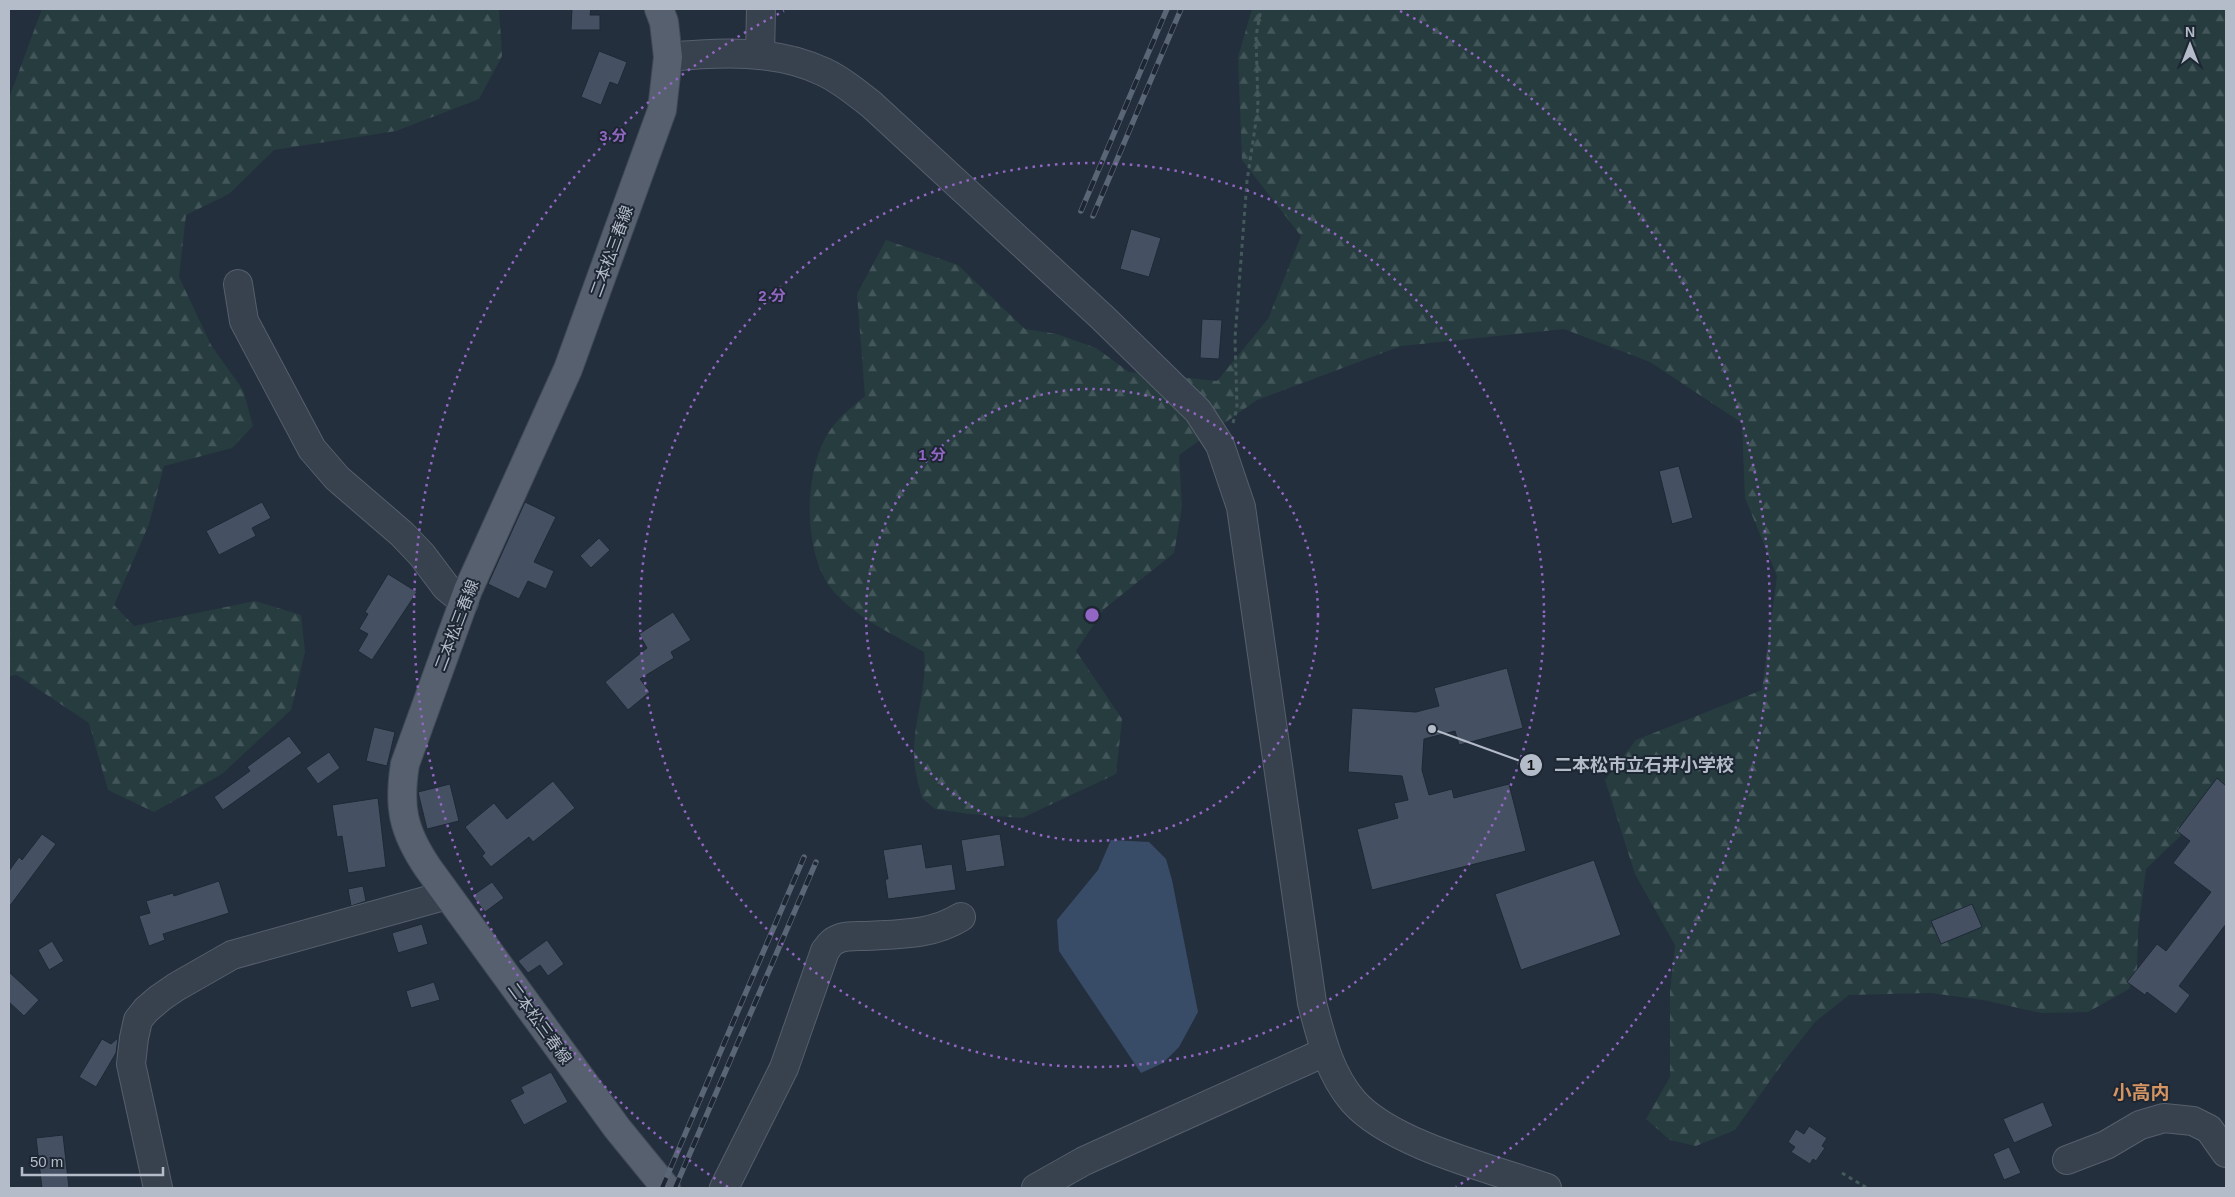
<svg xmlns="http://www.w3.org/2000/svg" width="2235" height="1197" font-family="Arial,'Noto Sans JP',sans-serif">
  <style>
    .forest { fill: url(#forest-firs) }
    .water { fill: #394c67 }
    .building { fill: #455162; stroke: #1f2835 }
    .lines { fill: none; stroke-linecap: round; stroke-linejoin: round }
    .minor-casing { stroke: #565f6c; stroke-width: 30 }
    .major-casing { stroke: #414a57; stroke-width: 30 }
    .path { stroke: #44595c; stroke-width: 3; stroke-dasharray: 4 4; stroke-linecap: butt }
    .minor { stroke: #38414e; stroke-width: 28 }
    .major { stroke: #56606e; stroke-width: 28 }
    .rail-casing { stroke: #5a6575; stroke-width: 5.5 }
    .rail { stroke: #1d2633; stroke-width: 4; stroke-dasharray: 11; stroke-linecap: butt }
    .ring { fill: none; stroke: #9266c3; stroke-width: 2.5; stroke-dasharray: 2.5 5 }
    .labels { text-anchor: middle; stroke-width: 4; stroke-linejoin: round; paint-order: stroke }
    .street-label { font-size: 16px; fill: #b4bcc9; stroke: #1d2633 }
    .quarter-label { font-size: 19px; font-weight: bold; fill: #d59563; stroke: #1d2633 }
    .centre { fill: #9266c3; stroke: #1d2633; stroke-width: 2.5 }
    .ring-label { font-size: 15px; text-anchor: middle; font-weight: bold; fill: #9266c3; stroke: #1d2633; stroke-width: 4; stroke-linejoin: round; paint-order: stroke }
    .leader { fill: none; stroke: #b4bcc9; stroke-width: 2 }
    .callout-dot { fill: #b4bcc9; stroke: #1d2633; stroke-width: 2 }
    .mark-label { font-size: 15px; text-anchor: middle; font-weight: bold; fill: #111 }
    .callout-label { font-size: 18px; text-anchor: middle; font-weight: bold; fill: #b4bcc9; stroke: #1d2633; stroke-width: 4; stroke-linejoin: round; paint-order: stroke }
  </style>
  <defs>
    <pattern id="forest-firs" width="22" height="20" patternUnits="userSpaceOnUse" patternTransform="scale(1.25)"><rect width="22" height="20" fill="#263c3f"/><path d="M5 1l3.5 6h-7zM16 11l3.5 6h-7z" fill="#435659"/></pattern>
  </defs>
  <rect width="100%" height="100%" fill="#242f3e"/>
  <g class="forest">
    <polygon points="42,9 499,9 502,56 479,99 396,131 274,150 229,194 186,215 179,277 211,345 243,390 253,426 232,448 164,466 149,524 114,605 134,626 255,601 301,615 305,652 291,710 222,774 154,812 108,790 89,723 17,675 9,676 9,98"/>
    <path d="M 1252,9 L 2226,9 L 2226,797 L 2220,798 L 2146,869 L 2138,931 L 2137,970 L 2129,989 L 2088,1012 L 2041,1013 L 1983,1000 L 1930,993 L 1849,995 L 1815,1022 L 1782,1064 L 1735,1130 L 1696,1146 L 1670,1140 L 1646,1119 L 1670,1077 L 1670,992 L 1675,945 L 1635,874 L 1605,780 L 1636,740 L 1762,690 L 1777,576 L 1745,498 L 1742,423 L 1650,362 L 1564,329 L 1401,346 L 1257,400 L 1179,455 L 1182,507 L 1174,553 L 1104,609 L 1076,651 L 1122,719 L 1116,774 L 1022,818 L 969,814 L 935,809 L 922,798 C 919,785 914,770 914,756 C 913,721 928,687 924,652 C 893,634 860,620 835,593 C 801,556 802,464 834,425 C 842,414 855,405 865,396 L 857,294 L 886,240 L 958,265 L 1025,329 L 1057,334 L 1096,348 L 1129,372 L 1217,381 L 1268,319 L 1301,236 L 1242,160 L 1238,57 Z"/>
  </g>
  <polygon class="water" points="1111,840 1149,842 1166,859 1172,880 1198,1012 1179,1047 1163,1063 1141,1073 1059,951 1057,920 1098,870"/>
  <g class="building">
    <polygon points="572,9 591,9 590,15 600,15 600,30 571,30"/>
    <polygon points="599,51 627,62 618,85 610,82 601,105 581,97"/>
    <polygon points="1131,229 1161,238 1149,277 1120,269"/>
    <polygon points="1202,319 1222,320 1219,359 1200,358"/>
    <polygon points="1679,466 1693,518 1672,524 1659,471"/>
    <polygon points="262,502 271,518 252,528 256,536 219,555 206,531"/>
    <polygon points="525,502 556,517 534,562 554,571 546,589 528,581 519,599 488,584"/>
    <polygon points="599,538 610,550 591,568 580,556"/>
    <polygon points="388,574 417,592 372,660 358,651 368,634 359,629 368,614 365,612"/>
    <polygon points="673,612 691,640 671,652 674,658 640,679 650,692 628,710 605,682 647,648 639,634"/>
    <polygon points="1507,668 1523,728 1459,745 1455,731 1424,739 1422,770 1429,795 1452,789 1454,798 1509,784 1526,851 1372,890 1357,829 1398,818 1394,803 1408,800 1402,776 1348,772 1352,708 1416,712 1439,706 1434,688"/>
    <polygon points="374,727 395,732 387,766 366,761"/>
    <polygon points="289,736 302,753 223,810 214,797 250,771 247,767"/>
    <polygon points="329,752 340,768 318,784 306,768"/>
    <polygon points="2217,778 2226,786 2226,924 2179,986 2190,995 2176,1014 2147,992 2145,995 2127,982 2157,944 2166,951 2211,892 2173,863 2190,841 2177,831"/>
    <polygon points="553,781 575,808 533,842 529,837 491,867 482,856 485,853 465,827 494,803 507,819"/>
    <polygon points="450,784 459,821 427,829 418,792"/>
    <polygon points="378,798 386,867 348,873 342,836 337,837 332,805"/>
    <polygon points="42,834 56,844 9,907 9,871 19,857 22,860"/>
    <polygon points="1000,834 1005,866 966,872 961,840"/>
    <polygon points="922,844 926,868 952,864 956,890 888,899 885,879 888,879 883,850"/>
    <polygon points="1594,860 1621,935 1521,970 1495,894"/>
    <polygon points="219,881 229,913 163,934 165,940 149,946 139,916 150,913 146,901 173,893 174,896"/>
    <polygon points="492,882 504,898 485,912 472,896"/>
    <polygon points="363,886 366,901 351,906 348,889"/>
    <polygon points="1972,904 1982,927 1941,944 1931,921"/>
    <polygon points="422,924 428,944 398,953 392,933"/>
    <polygon points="547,940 564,964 548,976 540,965 528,973 518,961"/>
    <polygon points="52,941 64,961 49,970 38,950"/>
    <polygon points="9,972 39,1000 24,1016 9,1002"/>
    <polygon points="434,982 440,1000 411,1008 406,991"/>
    <polygon points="118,1038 116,1053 96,1087 79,1077 102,1039 111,1044"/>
    <polygon points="551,1072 568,1102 524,1125 510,1100 524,1093 521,1087"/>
    <polygon points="2043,1102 2053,1126 2014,1143 2003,1119"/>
    <polygon points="1809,1126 1827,1138 1822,1146 1825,1148 1816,1161 1813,1159 1810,1164 1791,1152 1795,1147 1788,1142 1796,1129 1804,1134"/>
    <polygon points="63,1135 69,1188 42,1188 36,1138"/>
    <polygon points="2009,1147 2021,1173 2004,1180 1993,1154"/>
  </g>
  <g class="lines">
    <defs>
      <g id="minor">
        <polyline points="760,55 761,9"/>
        <path d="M 668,57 C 719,52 776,49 824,72 C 841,80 857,93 872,105 L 1103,318 L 1198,411 L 1220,445 L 1241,507 L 1312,1003 C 1321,1037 1329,1073 1353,1101 C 1390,1144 1492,1169 1547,1188"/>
        <polyline points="238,284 244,321 312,449 337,478 402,534 422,555 446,587 464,602"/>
        <polyline points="2067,1160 2106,1145 2140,1125 2164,1118 2193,1121 2209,1129 2226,1153"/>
        <polyline points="158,1188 131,1064 134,1038 138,1020 146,1010 160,998 176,987 232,955 447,895"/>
        <path d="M 724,1188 L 784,1068 L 825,951 C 828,947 831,942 836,940 C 844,935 857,936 866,936 C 900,934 932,935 961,917"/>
        <polyline points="1036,1188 1084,1161 1325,1052"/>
      </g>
      <path id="major" d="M 659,9 L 664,22 L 668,57 L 662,110 L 568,369 L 468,590 L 405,764 C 398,807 403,831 428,868 L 617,1128 L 666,1188"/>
    </defs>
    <use href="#minor" class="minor-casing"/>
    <use href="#major" class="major-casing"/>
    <g class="path">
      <polyline points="1233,423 1237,408 1235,338 1247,181 1258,108 1256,36 1261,9"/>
      <polyline points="1842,1173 1867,1188"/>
    </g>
    <use href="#minor" class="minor"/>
    <use href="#major" class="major"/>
    <defs>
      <g id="rail">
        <polyline points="1081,211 1167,9"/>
        <polyline points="1093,216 1181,9"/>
        <polyline points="662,1188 804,857"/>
        <polyline points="675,1188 816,862"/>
      </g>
    </defs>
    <use href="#rail" class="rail-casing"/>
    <use href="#rail" class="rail"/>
  </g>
  <g class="ring">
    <circle cx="1092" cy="615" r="226"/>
    <circle cx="1092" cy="615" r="452"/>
    <path d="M728 1187A678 678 0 0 1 784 11M1400 11A678 678 0 0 1 1456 1187"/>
  </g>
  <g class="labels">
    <g class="street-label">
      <text transform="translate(611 251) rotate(-70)" y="6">二本松三春線</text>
      <text transform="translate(456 625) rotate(-69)" y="6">二本松三春線</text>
      <text transform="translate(540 1023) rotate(54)" y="6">二本松三春線</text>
    </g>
    <g class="quarter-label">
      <text x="2141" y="1099">小高内</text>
    </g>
  </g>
  <circle cx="1092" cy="615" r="8" class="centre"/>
  <g class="ring-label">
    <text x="613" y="141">3 分</text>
    <text x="772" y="301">2 分</text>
    <text x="932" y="460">1 分</text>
  </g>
  <path class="leader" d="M1432 729L1531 765"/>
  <g class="callout-dot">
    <circle cx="1432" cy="729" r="5"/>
    <circle cx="1531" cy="765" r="12"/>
  </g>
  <g class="mark-label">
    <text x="1531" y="770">1</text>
  </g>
  <g class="callout-label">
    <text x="1644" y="771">二本松市立石井小学校</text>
  </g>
  <rect width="2235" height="1197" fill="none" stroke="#b4bcc9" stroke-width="20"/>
  <g transform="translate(2190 45)" stroke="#1d2633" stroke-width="4" paint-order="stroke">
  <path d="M0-4L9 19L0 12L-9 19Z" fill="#b4bcc9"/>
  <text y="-8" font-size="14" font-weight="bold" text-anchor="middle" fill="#b4bcc9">N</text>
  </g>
  <path d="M22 1167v8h141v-8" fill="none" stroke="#b4bcc9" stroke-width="2.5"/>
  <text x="30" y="1167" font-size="15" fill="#b4bcc9" stroke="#1d2633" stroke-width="4" paint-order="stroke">50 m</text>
</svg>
